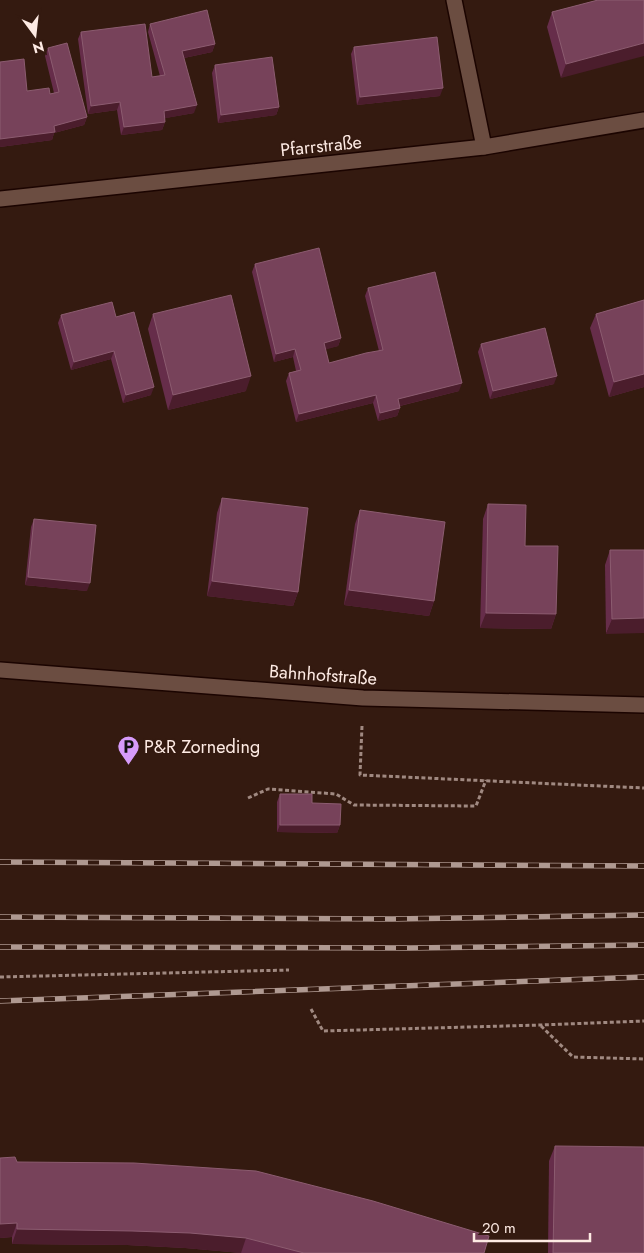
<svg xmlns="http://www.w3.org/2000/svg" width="644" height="1253" font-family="Jost,sans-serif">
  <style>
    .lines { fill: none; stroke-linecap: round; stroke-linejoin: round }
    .minor-casing { stroke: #1b0400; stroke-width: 18 }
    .path { stroke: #a08981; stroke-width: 3; stroke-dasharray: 4 2.5; stroke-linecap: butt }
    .minor { stroke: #6b4d41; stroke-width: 15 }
    .rail-casing { stroke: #af9991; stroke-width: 5.5 }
    .rail { stroke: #341a10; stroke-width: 4; stroke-dasharray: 11; stroke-linecap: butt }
    .wall { fill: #662d4a }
    .shaded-wall { fill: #4b1d2c }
    .building { fill: #77425a; stroke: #8c5c70 }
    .labels { text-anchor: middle; stroke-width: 4; stroke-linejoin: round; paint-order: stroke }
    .street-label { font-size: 18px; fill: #feebe4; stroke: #341a10 }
    .poi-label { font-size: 18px; fill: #feebe4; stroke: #341a10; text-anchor: start }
  </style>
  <rect width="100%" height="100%" fill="#341a10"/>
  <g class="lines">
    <defs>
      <g id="minor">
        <polyline points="454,0 484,147"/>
        <polyline points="0,199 484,147 644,120"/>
        <polyline points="0,670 363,698 644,705"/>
      </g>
    </defs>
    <use href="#minor" class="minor-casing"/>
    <g class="path">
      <polyline points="362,726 360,775 644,788"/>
      <polyline points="248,798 268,789 336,794 354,805 476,806 486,780"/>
      <polyline points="0,977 289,970"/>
      <polyline points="311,1009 323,1031 541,1025 644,1021"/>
      <polyline points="541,1026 573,1057 644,1059"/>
    </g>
    <use href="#minor" class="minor"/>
    <defs>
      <g id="rail">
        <polyline points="0,862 644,866"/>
        <polyline points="0,917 392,919 644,915"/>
        <polyline points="0,947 410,948 644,945"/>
        <polyline points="0,1001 644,977"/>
      </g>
    </defs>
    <use href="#rail" class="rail-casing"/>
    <use href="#rail" class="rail"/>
  </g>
  <g class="wall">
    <polygon points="598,0 561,78 547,27 552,12"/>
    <polygon points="150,24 215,44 212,52 184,58 194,113 165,118 165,122 162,130 121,135 117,110 88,114 78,39 81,32 152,77 160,76 148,32"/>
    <polygon points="354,47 440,96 357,105 351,54"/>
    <polygon points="48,48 87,117 84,125 54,133 52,140 0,147 0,62 27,91 50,94 54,93 45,56"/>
    <polygon points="215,65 279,107 276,115 218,123 212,73"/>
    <polygon points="255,264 341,338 338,346 325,349 329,363 379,351 365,296 368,288 459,391 400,406 400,408 397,416 378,421 373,403 296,422 286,381 289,373 296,371 293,357 274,362 252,272"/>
    <polygon points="644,300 644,387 609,397 590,328 596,314"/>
    <polygon points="153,314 246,391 168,410 148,329"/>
    <polygon points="61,315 116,317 151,395 123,403 111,359 71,370 58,323"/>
    <polygon points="481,344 554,384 490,399 478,352"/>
    <polygon points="222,498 298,592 293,606 207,596 217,513"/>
    <polygon points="488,504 525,546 556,614 551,629 480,628 483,519"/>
    <polygon points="360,510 434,601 429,616 344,605 355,524"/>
    <polygon points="34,519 87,591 25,585 31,527"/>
    <polygon points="610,550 644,550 606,634 605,565"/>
    <polygon points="280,794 312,803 340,825 337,833 277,832 277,802"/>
    <polygon points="555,1146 644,1253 548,1253 549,1161"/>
    <polygon points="0,1158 17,1162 484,1253 242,1253 185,1248 127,1245 12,1244 12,1237 0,1238"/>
  </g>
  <g class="shaded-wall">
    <polygon points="644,43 644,56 561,78 566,64"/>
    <polygon points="215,44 212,52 179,59 182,51"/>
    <polygon points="443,88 440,96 357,105 360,97"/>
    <polygon points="120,102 117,110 88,114 91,106"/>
    <polygon points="197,105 194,113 161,119 164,111"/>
    <polygon points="279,107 276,115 218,123 221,115"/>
    <polygon points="87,117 84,125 54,133 52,140 0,147 0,139"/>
    <polygon points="165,122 162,130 121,135 124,127"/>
    <polygon points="341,338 338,346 321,351 324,343"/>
    <polygon points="295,349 293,357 274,362 276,354"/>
    <polygon points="114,351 111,359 71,370 74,362"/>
    <polygon points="644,374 644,387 609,397 614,382"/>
    <polygon points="251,376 246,391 168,410 173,395"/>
    <polygon points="557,376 554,384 490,399 493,391"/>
    <polygon points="462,383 459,391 395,407 398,399"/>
    <polygon points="154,387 151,395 123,403 126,395"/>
    <polygon points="376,395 373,403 296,422 299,414"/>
    <polygon points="400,408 397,416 378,421 380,413"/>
    <polygon points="28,577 90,583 87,591 25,585"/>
    <polygon points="212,581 298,592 293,606 207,596"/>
    <polygon points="349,590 434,601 429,616 344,605"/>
    <polygon points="486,613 556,614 551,629 480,628"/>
    <polygon points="644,618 644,633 606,634 612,619"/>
    <polygon points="280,825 340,825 337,833 277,832"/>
    <polygon points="17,1223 12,1237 0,1238 0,1224"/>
    <polygon points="17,1229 132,1231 190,1233 246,1238 241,1253 185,1248 127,1245 12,1244"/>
  </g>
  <g class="building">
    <polygon points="598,0 644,0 644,43 566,64 552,12"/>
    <polygon points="207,10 215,44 182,51 197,105 164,111 165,122 124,127 120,102 91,106 81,32 145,24 152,77 165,75 150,24"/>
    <polygon points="437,37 443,88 360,97 354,47"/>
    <polygon points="67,43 87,117 54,126 55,132 0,139 0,62 24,59 27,91 49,88 50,94 59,92 48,48"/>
    <polygon points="272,57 279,107 221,115 215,65"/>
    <polygon points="319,248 341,338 324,343 329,363 366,353 383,350 368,288 435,272 462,383 398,399 400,408 380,413 376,395 299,414 289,373 301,370 295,349 276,354 255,264"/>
    <polygon points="231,295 251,376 173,395 153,314"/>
    <polygon points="644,300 644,374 614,382 596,314"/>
    <polygon points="112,302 116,317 134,312 154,387 126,395 114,351 74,362 61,315"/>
    <polygon points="545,328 557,376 493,391 481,344"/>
    <polygon points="222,498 308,508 298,592 212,581"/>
    <polygon points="488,504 526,505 525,546 558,546 556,614 486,613"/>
    <polygon points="360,510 445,522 434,601 349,590"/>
    <polygon points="34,519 96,525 90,583 28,577"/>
    <polygon points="610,550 644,550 644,618 612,619"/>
    <polygon points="280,794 312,794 312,803 341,804 340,825 280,825"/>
    <polygon points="555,1146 644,1147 644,1253 553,1253"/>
    <polygon points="15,1157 17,1162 134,1163 256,1171 373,1201 489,1236 484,1253 304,1253 246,1238 190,1233 132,1231 17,1229 17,1223 0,1224 0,1158"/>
  </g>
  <defs>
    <symbol id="parking-pin" viewBox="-11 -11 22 30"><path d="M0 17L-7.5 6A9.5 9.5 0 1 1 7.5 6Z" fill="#d69bfa" stroke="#341a10"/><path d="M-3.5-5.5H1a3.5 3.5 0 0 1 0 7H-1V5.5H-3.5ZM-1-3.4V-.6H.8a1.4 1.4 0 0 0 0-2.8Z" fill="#111"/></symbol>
  </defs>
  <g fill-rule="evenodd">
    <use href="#parking-pin" x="116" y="734" width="25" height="34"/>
  </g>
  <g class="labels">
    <g class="street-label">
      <text transform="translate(321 146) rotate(-6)" y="6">Pfarrstraße</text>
      <text transform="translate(323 675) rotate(4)" y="6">Bahnhofstraße</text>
    </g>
    <g class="poi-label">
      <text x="144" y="753">P&amp;R Zorneding</text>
    </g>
  </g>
  <g transform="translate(35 35) rotate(165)" stroke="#341a10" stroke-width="4" paint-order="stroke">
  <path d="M0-4L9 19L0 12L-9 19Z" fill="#feebe4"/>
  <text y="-8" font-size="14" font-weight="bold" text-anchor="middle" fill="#feebe4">N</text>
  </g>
  <path d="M474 1233v8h116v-8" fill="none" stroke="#feebe4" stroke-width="2.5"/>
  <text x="482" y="1233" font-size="15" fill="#feebe4" stroke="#341a10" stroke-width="4" paint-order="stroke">20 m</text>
</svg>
